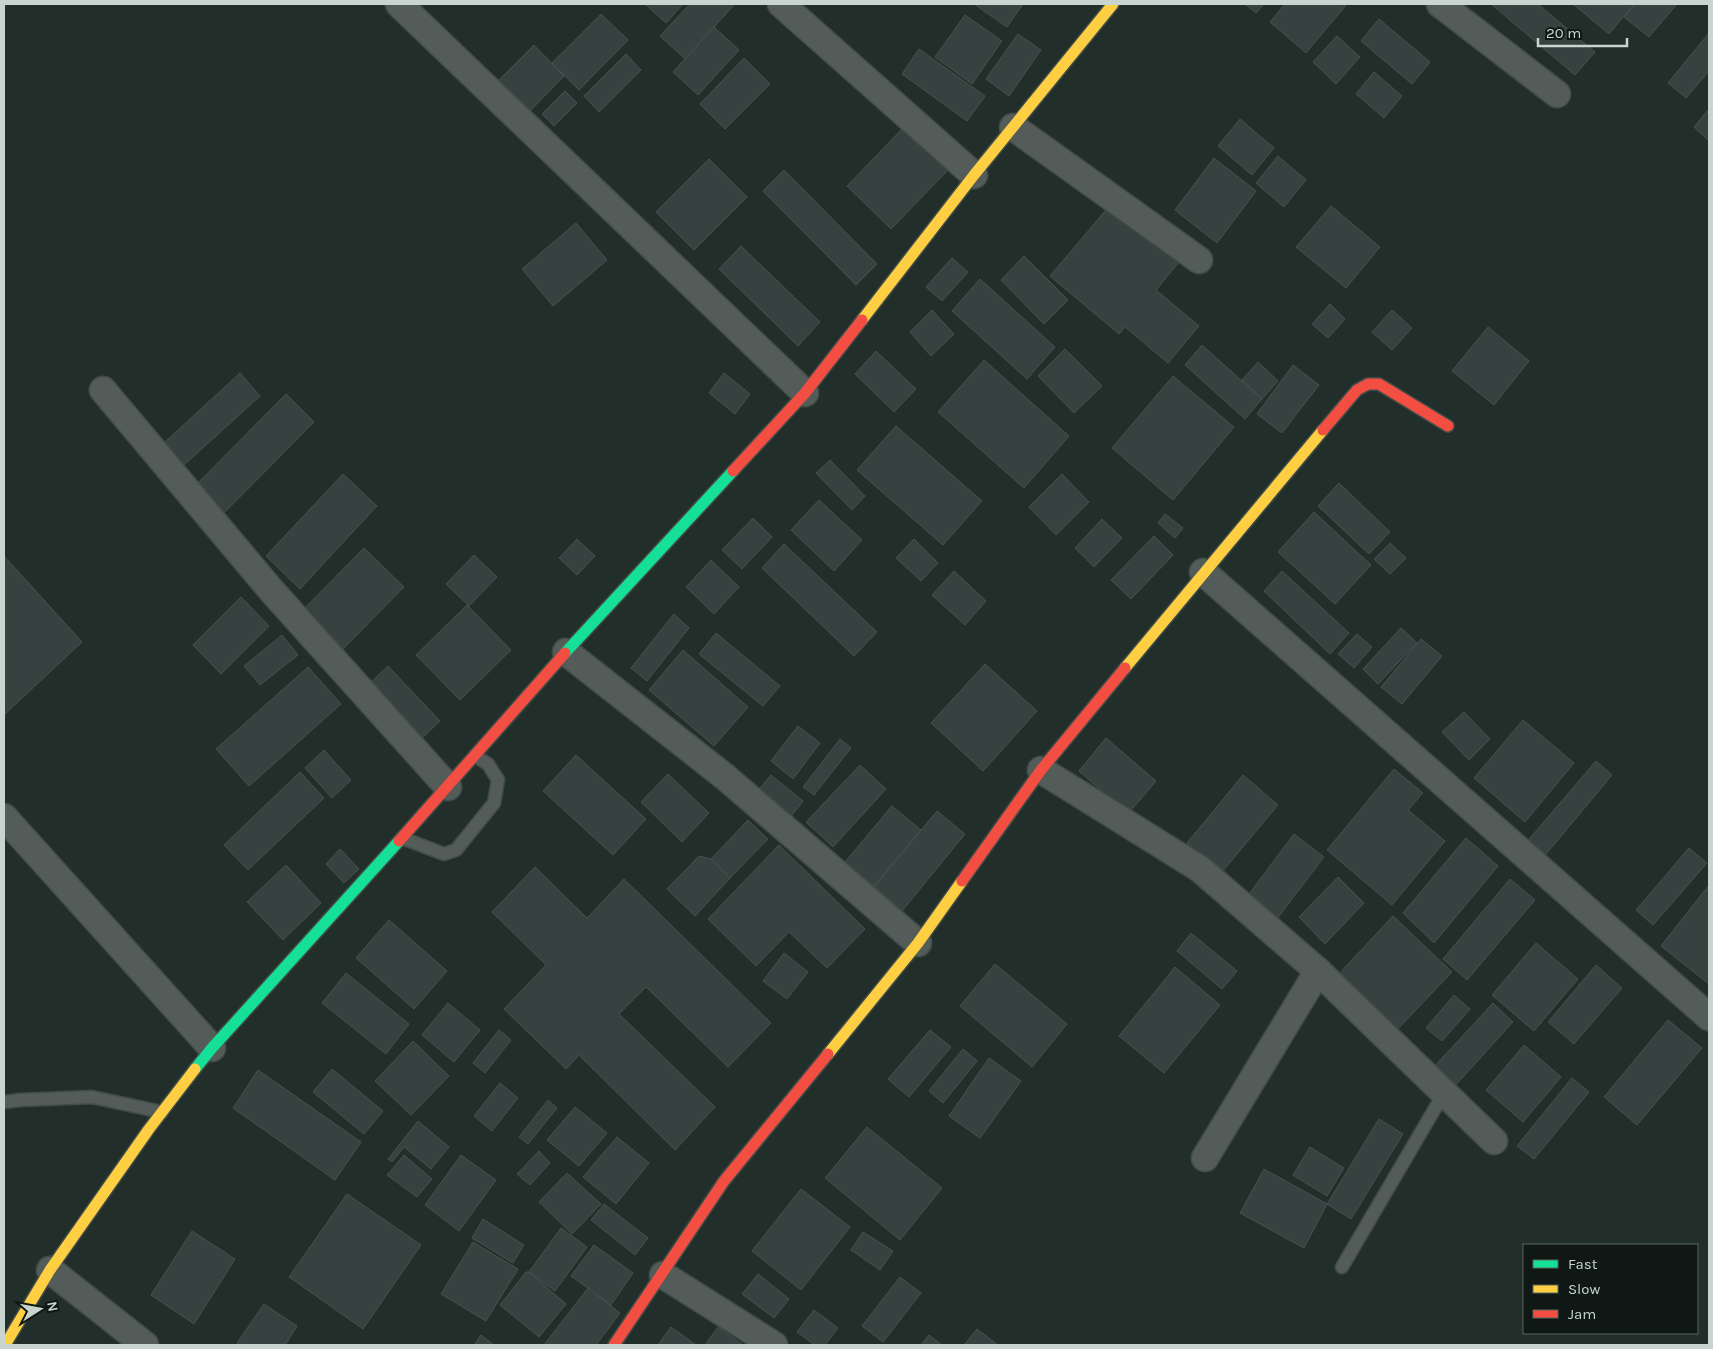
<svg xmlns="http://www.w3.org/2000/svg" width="1713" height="1349" font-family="Karla,sans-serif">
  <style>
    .building { fill: #374240; stroke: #475250 }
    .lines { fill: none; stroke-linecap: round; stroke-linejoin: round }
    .lane-casing { stroke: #414b47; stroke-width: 15 }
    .street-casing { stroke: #414b47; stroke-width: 29 }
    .fast-casing { stroke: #414b47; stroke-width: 14 }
    .slow-casing { stroke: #414b47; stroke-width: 14 }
    .jam-casing { stroke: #414b47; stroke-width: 14 }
    .lane { stroke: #535c58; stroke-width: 12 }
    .street { stroke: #535c58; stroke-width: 26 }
    .fast { stroke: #16e098; stroke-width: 11 }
    .slow { stroke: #ffcf43; stroke-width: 11 }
    .jam { stroke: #f24e42; stroke-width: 11 }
  </style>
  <rect width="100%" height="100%" fill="#222e29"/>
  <g class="building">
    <polygon points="645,4 683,4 666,23"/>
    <polygon points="690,4 733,4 734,5 685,59 660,36"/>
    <polygon points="974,4 1023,4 1007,27"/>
    <polygon points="1245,4 1264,4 1256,13"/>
    <polygon points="1285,4 1347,4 1306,53 1270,22"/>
    <polygon points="1491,4 1538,4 1595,52 1575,75"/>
    <polygon points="1573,4 1634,4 1609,34"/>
    <polygon points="1635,4 1677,4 1649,37 1624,17"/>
    <polygon points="601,14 628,40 579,90 552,63"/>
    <polygon points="965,15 1002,41 972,84 935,57"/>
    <polygon points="1379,19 1430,62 1412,84 1361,41"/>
    <polygon points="714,27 739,50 698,95 673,72"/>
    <polygon points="1709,33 1709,71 1686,98 1668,83"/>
    <polygon points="1018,34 1041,50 1009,96 986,79"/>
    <polygon points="1337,36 1360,57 1336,84 1313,62"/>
    <polygon points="534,45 564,76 527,114 496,83"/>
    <polygon points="919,49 985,96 967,121 902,74"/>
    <polygon points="626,54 641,70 599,112 584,96"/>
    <polygon points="744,58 770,84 725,129 700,104"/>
    <polygon points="1374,72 1402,96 1384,118 1356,94"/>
    <polygon points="565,91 577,103 554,126 542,114"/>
    <polygon points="1709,109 1709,141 1694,127"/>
    <polygon points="1240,119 1274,148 1252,175 1218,146"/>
    <polygon points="904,127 948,170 891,229 847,186"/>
    <polygon points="1278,156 1306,180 1284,207 1256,183"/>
    <polygon points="1214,158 1256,191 1217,243 1175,210"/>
    <polygon points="709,159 747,197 694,250 656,212"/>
    <polygon points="784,170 877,264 856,285 763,191"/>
    <polygon points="1111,204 1179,262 1156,290 1199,326 1168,363 1125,327 1119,334 1050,276"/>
    <polygon points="1331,206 1380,247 1346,288 1296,247"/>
    <polygon points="576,223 607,260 553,306 522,269"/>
    <polygon points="741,246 820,322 798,346 719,269"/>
    <polygon points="1024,256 1068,300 1044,324 1001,280"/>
    <polygon points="952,258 968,272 942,301 926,287"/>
    <polygon points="980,279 1055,347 1027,379 952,311"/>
    <polygon points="1330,304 1345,319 1328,338 1312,324"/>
    <polygon points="932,310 954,334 931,356 910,332"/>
    <polygon points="1392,310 1412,328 1392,350 1372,332"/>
    <polygon points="1488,327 1529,361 1494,405 1452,371"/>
    <polygon points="1202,345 1262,399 1245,419 1185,365"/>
    <polygon points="1065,349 1102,386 1074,413 1038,376"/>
    <polygon points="876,351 916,389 894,412 855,374"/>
    <polygon points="984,360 1069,436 1024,488 938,412"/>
    <polygon points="1258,362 1278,381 1262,399 1242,380"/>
    <polygon points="1293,365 1319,385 1282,433 1257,414"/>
    <polygon points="240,373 260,396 184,465 164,443"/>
    <polygon points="724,373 750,394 735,414 709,393"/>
    <polygon points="1173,376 1234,427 1173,500 1112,448"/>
    <polygon points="286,394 314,422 222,515 194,487"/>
    <polygon points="896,426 982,501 943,545 857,470"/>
    <polygon points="830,460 865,496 852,510 816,473"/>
    <polygon points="343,474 377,506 300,589 266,556"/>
    <polygon points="1062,474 1089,502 1056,535 1029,507"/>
    <polygon points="1339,483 1390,532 1369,554 1318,506"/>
    <polygon points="819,500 862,540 834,571 791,530"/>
    <polygon points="1314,512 1371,565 1335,604 1278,552"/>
    <polygon points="1165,514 1183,528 1175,538 1158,523"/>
    <polygon points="753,518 772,537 742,569 722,550"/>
    <polygon points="1102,519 1122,538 1094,567 1075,548"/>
    <polygon points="1154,536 1173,555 1131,599 1111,580"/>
    <polygon points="577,539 595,556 577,575 559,558"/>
    <polygon points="914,539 938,563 921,581 896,558"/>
    <polygon points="1390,543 1406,558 1390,574 1374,559"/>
    <polygon points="784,544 877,632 854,656 762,568"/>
    <polygon points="364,548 404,587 341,651 302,611"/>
    <polygon points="474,555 497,577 469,606 446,584"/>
    <polygon points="4,556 82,642 4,715"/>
    <polygon points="711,560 739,587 714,614 686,587"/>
    <polygon points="954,571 986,601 965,625 932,595"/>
    <polygon points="1282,571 1349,633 1330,654 1264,591"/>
    <polygon points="241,597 269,626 221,674 193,645"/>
    <polygon points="467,605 511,650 460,700 416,655"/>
    <polygon points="674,614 689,628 647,681 631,668"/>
    <polygon points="1401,628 1417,643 1378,684 1363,669"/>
    <polygon points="716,633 780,686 763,706 699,654"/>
    <polygon points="1357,634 1372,647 1354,668 1338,654"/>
    <polygon points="282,635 298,655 260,685 244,666"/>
    <polygon points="1421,639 1442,656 1402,704 1381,687"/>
    <polygon points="683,650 748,707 714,746 649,690"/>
    <polygon points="985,664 1037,711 983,771 931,723"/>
    <polygon points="388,666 440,721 422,738 369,684"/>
    <polygon points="308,667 341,704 249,786 216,749"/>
    <polygon points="1464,712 1490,739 1469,760 1442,732"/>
    <polygon points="1523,720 1574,763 1525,822 1474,778"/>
    <polygon points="798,726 820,743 793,779 771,761"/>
    <polygon points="1106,738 1156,781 1128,814 1079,771"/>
    <polygon points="840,739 851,748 814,795 803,787"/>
    <polygon points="324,750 351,780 332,798 305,768"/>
    <polygon points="576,755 646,819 613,855 543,791"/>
    <polygon points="1596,761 1612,775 1542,859 1525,844"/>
    <polygon points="860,765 886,789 833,847 806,822"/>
    <polygon points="1394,769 1423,793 1408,810 1445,841 1392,905 1327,850"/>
    <polygon points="300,772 324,798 248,870 224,845"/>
    <polygon points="668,774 709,813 682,842 641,802"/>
    <polygon points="771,775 803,801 789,819 756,793"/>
    <polygon points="1243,775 1278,805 1222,872 1187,843"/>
    <polygon points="892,806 921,830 874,886 845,862"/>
    <polygon points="937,811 965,834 902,911 874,887"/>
    <polygon points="748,820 768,839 730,878 711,859"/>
    <polygon points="1294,834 1324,857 1273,924 1243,902"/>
    <polygon points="1466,838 1498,866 1434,943 1403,913"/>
    <polygon points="779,845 865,929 827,968 789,932 756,966 708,919"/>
    <polygon points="1689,848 1707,863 1653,925 1636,910"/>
    <polygon points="340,849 359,869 344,883 326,864"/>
    <polygon points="699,856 711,859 730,878 695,916 667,889"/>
    <polygon points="286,865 321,903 283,940 247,902"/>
    <polygon points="535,867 587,918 624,879 771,1023 728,1067 646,987 619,1014 715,1107 675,1150 579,1055 566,1069 504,1009 546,965 492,912"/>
    <polygon points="1338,877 1364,903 1325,944 1299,917"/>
    <polygon points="1510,879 1535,900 1467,980 1443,959"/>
    <polygon points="1709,885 1709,984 1661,946"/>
    <polygon points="1393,916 1452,972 1394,1033 1335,978"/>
    <polygon points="389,920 447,971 414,1009 356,958"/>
    <polygon points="1191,933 1237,971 1222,989 1177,951"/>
    <polygon points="1536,943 1578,979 1534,1031 1492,995"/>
    <polygon points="784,953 808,972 787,999 763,981"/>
    <polygon points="995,964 1067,1024 1032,1067 960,1006"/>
    <polygon points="1596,965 1622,988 1574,1044 1548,1022"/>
    <polygon points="1175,967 1220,1005 1164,1073 1119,1036"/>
    <polygon points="346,973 409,1024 386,1054 322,1003"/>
    <polygon points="1454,995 1470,1009 1442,1041 1426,1028"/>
    <polygon points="448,1003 480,1030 454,1062 422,1035"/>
    <polygon points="1493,1003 1513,1022 1452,1089 1432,1069"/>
    <polygon points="1668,1020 1702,1048 1637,1125 1604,1097"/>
    <polygon points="499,1030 511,1040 485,1073 473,1063"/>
    <polygon points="930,1030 951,1047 909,1097 888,1079"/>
    <polygon points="413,1041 449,1076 411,1115 375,1081"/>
    <polygon points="1524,1045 1561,1077 1523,1122 1486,1090"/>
    <polygon points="963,1049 977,1061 943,1103 929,1091"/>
    <polygon points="989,1058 1021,1081 980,1138 949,1116"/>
    <polygon points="332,1069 383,1111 364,1134 313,1092"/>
    <polygon points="258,1070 361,1142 335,1180 233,1108"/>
    <polygon points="1572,1078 1589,1092 1534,1159 1517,1146"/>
    <polygon points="500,1083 518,1098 492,1131 474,1116"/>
    <polygon points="548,1100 557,1108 528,1144 519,1137"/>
    <polygon points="575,1107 607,1133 579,1166 547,1140"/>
    <polygon points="1379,1119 1403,1134 1351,1219 1327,1204"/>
    <polygon points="418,1121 449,1147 431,1169 404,1147 392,1162 388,1159"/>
    <polygon points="867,1127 942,1188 900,1240 825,1178"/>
    <polygon points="617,1137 649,1163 616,1204 583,1177"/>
    <polygon points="1310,1147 1344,1168 1327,1196 1293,1175"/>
    <polygon points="539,1151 550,1163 530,1185 517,1174"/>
    <polygon points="404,1155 432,1179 417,1197 387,1175"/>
    <polygon points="461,1155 496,1180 459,1231 425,1205"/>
    <polygon points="1264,1169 1327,1204 1304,1248 1240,1213"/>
    <polygon points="567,1173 601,1204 572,1234 539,1202"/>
    <polygon points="801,1189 850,1227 801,1290 752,1251"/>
    <polygon points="347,1194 421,1245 363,1329 289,1277"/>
    <polygon points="604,1204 648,1238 635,1255 591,1220"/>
    <polygon points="483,1219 524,1245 513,1263 472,1238"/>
    <polygon points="561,1228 587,1247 555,1291 529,1272"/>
    <polygon points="192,1231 235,1259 194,1324 151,1295"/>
    <polygon points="863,1232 893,1251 880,1270 851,1250"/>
    <polygon points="473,1242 518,1269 486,1321 441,1294"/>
    <polygon points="594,1245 633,1273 611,1305 571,1276"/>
    <polygon points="526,1272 529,1272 566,1304 539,1337 500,1305"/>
    <polygon points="758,1274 789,1299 774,1318 742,1294"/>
    <polygon points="900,1277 921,1293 883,1342 862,1326"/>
    <polygon points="588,1288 620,1313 596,1345 544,1345"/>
    <polygon points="264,1304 297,1326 285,1345 240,1345 237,1343"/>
    <polygon points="814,1310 838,1328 825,1345 815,1345 797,1332"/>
    <polygon points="671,1327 696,1345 658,1345"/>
    <polygon points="718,1327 743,1345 705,1345"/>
    <polygon points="977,1329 998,1345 964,1345"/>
    <polygon points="481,1335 494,1345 474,1345"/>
    <polygon points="929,1335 942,1345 921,1345"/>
  </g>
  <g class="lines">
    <defs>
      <g id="lane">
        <polyline points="402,838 444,854 456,850 494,803 498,780 488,764 475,756"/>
        <polyline points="4,1102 20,1100 92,1097 162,1112"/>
        <polyline points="1342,1267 1444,1093"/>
      </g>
      <g id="street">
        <polyline points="399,4 805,393"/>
        <polyline points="781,4 974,175"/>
        <polyline points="1440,4 1557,94"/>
        <polyline points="1013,127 1199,260"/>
        <polyline points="103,390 271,590 448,787"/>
        <polyline points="1203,572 1709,1017"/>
        <polyline points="566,652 724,776 918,943"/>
        <polyline points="1041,770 1200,869 1318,971 1494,1141"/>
        <polyline points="4,817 212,1048"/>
        <polyline points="1205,1158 1318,971"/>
        <polyline points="50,1270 145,1345"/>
        <polyline points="663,1275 774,1345"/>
      </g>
      <g id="fast">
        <polyline points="565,653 733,471"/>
        <polyline points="195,1069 212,1048 399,841"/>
      </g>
      <g id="slow">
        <polyline points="862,320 974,175 1113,4"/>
        <polyline points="1125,668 1323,430"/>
        <polyline points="828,1054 918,943 962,881"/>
        <polyline points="5,1345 50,1270 149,1129 195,1069"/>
      </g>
      <g id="jam">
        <polyline points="1323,430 1357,390 1368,384 1379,384 1448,426"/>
        <polyline points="733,471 805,393 862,320"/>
        <polyline points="399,841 565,653"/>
        <polyline points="962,881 1041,770 1125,668"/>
        <polyline points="614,1345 724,1181 828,1054"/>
      </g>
    </defs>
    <use href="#lane" class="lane-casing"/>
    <use href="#street" class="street-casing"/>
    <use href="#fast" class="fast-casing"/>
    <use href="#slow" class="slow-casing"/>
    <use href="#jam" class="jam-casing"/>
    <use href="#lane" class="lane"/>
    <use href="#street" class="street"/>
    <use href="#fast" class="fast"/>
    <use href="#slow" class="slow"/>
    <use href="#jam" class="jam"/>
  </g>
  <rect width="1713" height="1349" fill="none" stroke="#c8d5cf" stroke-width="10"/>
  <rect x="1523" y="1244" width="175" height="90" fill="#0f1814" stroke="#59645f"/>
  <rect x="1533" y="1260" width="25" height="8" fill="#16e098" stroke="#59645f"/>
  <text x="1568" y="1269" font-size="15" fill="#c8d5cf">Fast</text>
  <rect x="1533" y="1285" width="25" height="8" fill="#ffcf43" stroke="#59645f"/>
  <text x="1568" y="1294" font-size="15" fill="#c8d5cf">Slow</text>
  <rect x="1533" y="1310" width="25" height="8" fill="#f24e42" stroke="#59645f"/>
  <text x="1568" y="1319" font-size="15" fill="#c8d5cf">Jam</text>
  <g transform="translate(40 1309) rotate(79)" stroke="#0f1814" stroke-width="4" paint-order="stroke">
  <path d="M0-4L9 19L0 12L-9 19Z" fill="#c8d5cf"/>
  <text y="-8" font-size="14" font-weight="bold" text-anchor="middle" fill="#c8d5cf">N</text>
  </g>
  <path d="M1538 38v8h89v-8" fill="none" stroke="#c8d5cf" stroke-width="2.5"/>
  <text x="1546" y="38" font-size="15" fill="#c8d5cf" stroke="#0f1814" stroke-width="4" paint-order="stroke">20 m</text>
</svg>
